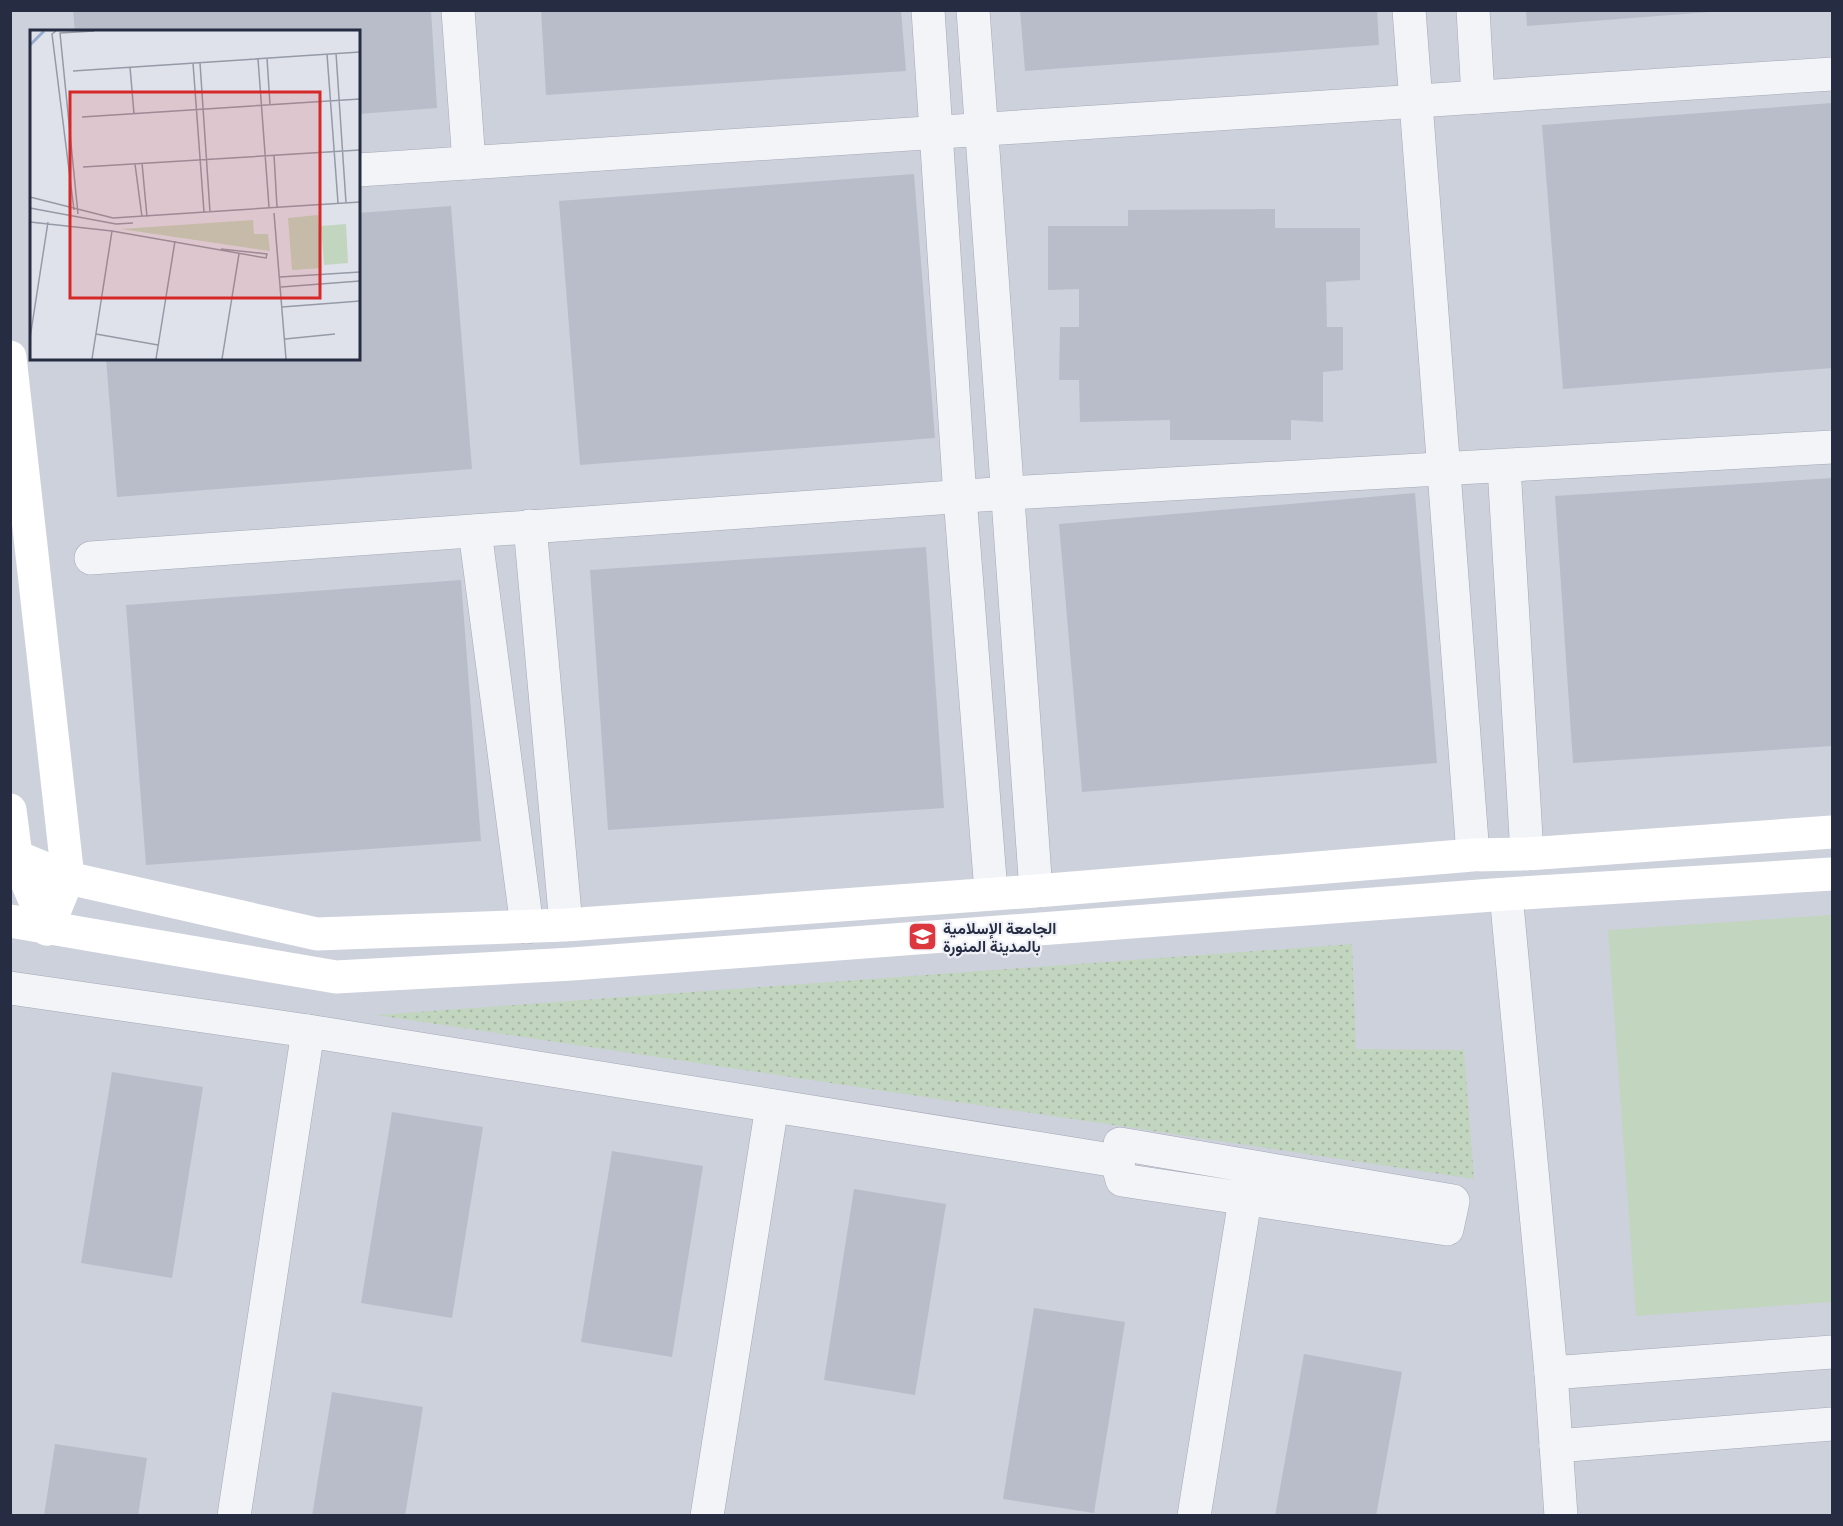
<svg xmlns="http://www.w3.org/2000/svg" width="1843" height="1526" font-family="'Roboto Condensed',Vazirmatn,sans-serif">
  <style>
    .built { fill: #cdd1dc; fill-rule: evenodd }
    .green { fill: #c2d5bf }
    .park { fill: url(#park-dots) }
    .building { fill: #b9bdca }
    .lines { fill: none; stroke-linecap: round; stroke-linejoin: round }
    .street-casing { stroke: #a4a8b5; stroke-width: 34 }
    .street { stroke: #f2f4f8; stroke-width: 33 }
    .secondary { stroke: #fff; stroke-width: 33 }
    .labels { text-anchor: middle; stroke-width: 4.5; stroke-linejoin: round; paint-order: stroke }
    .poi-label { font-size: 16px; font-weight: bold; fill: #262d43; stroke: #eff1f7; text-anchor: start }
    .inset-river { fill: none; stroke: #96abce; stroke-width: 3 }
    .inset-road { fill: none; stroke: #959aa7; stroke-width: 1.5 }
    .view { fill: #d62828; fill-opacity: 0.15; stroke: #d62828; stroke-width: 3 }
    .inset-edge { fill: none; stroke: #262d43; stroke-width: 3 }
  </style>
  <defs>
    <pattern id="park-dots" width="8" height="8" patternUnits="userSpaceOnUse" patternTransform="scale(1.5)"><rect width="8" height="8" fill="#c2d5bf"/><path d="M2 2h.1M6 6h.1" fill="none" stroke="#a7b7a5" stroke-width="1.8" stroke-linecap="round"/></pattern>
  </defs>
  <rect width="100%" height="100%" fill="#dfe2ea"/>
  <path class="built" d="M 11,11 L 1832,11 L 1832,1515 L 11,1515 ZM 32,32 L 358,32 L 358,358 L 32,358 Z"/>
  <polygon class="green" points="1831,915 1832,1302 1636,1316 1608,930"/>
  <polygon class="park" points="1352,944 1356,1049 1464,1050 1474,1179 376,1015"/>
  <g class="building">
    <polygon points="73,10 431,10 437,108 358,114 358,32 75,32"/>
    <polygon points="541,10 901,10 906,71 546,95"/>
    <polygon points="1020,10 1377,10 1379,45 1025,71"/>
    <polygon points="1526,10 1711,10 1711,12 1527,26"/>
    <polygon points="1832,103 1832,368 1563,389 1542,125"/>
    <polygon points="914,174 935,438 580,465 559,201"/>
    <polygon points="451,206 472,469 117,497 106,358 358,358 358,213"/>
    <polygon points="1275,209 1275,228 1360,228 1360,280 1326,282 1327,327 1343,327 1343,370 1323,372 1323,422 1291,420 1291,440 1170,440 1170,420 1080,422 1079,380 1059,380 1060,327 1079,327 1079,289 1048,290 1048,226 1128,226 1128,210"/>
    <polygon points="1832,478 1832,746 1573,763 1555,496"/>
    <polygon points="1415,493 1437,763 1082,792 1059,524"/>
    <polygon points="926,547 944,808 608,830 590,570"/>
    <polygon points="461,580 481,841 146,865 126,605"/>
    <polygon points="112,1072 203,1087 172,1278 81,1263"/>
    <polygon points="392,1112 483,1127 452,1318 361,1303"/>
    <polygon points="612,1151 703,1166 672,1357 581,1342"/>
    <polygon points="854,1189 946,1204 915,1395 824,1380"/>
    <polygon points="1034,1308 1125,1322 1094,1513 1003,1499"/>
    <polygon points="1304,1354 1402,1372 1376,1516 1275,1516"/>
    <polygon points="332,1392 423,1407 405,1516 312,1516"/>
    <polygon points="55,1444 147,1458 138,1516 44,1516"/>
  </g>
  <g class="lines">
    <defs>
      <g id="street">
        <polyline points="458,10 469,163"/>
        <polyline points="928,10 960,497 991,892"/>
        <polyline points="973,10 1036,891"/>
        <polyline points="1409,10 1473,855"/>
        <polyline points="1473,10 1478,97"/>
        <polyline points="358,170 1832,74"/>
        <polyline points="1504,467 1527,854"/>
        <polyline points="530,526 566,925"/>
        <polyline points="475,531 527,927"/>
        <polyline points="91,558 1009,493 1832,447"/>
        <polyline points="1506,894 1551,1373 1561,1516"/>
        <polyline points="10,988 308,1031 1117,1161"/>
        <polygon points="1120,1144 1453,1201 1447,1229 1122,1180 1117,1161"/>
        <polyline points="1551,1373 1832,1352"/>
        <polyline points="1556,1446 1832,1424"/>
        <polyline points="234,1516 308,1031"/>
        <polyline points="707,1516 772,1106"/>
        <polyline points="1194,1516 1245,1200"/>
      </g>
    </defs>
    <use href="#street" class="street-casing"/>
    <use href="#street" class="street"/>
    <g class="secondary">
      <polyline points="10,357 68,878 47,929"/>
      <polyline points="10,810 16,856 47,929"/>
      <polyline points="10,854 68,878 317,934 566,925 1036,891 1473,855 1527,854 1832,832"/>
      <polyline points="10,921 336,977 572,964 1506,894 1832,874"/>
    </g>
  </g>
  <defs>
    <symbol id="university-square" viewBox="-11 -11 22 22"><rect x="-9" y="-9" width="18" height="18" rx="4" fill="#dc373e" stroke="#eff1f7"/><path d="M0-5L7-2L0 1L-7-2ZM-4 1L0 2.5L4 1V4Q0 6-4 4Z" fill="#fff"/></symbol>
  </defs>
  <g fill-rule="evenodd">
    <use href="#university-square" x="906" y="920" width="33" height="33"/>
  </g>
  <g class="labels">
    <g class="poi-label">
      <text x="943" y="934">الجامعة الإسلامية<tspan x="943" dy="18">بالمدينة المنورة</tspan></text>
    </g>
  </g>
  <g transform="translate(30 30)">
    <rect width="330" height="330" fill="#dfe2ea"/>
    <path d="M 288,185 L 292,238 L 262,240 L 258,188 ZM 316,194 L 318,233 L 294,235 L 291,196 Z" fill="#c2d5bf"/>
    <path d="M 223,190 L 224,204 L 238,204 L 240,221 L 91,199 Z" fill="#c2d5bf"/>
    <path class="inset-river" d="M 0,15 L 14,1"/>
    <path class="inset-road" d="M 26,1 L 22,4 L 44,180M 306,23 L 316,173M 297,24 L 308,173M 237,28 L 240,75M 228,29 L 239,177M 163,33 L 174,182M 170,33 L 180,182M 100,37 L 104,84M 43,41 L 330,22M 52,87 L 330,69M 244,125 L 247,177M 112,133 L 117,187M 105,134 L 112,187M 53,137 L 330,120M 0,167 L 83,188 L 330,172M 0,178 L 86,194 L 103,193M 244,183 L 256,329M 48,184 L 30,3 L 64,1M 0,192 L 82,201 L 236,228 L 237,224 L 191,219M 250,247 L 330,242M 251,257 L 330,251M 252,277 L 330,271M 66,304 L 128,315M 0,308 L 18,192M 255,309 L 305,304M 62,329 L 82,201M 126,329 L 145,211M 192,329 L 209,224"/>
    <path class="view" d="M 40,62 L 290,62 L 290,268 L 40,268 Z"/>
    <rect width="330" height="330" class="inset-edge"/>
  </g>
  <rect width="1843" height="1526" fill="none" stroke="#262d43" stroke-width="24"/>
</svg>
